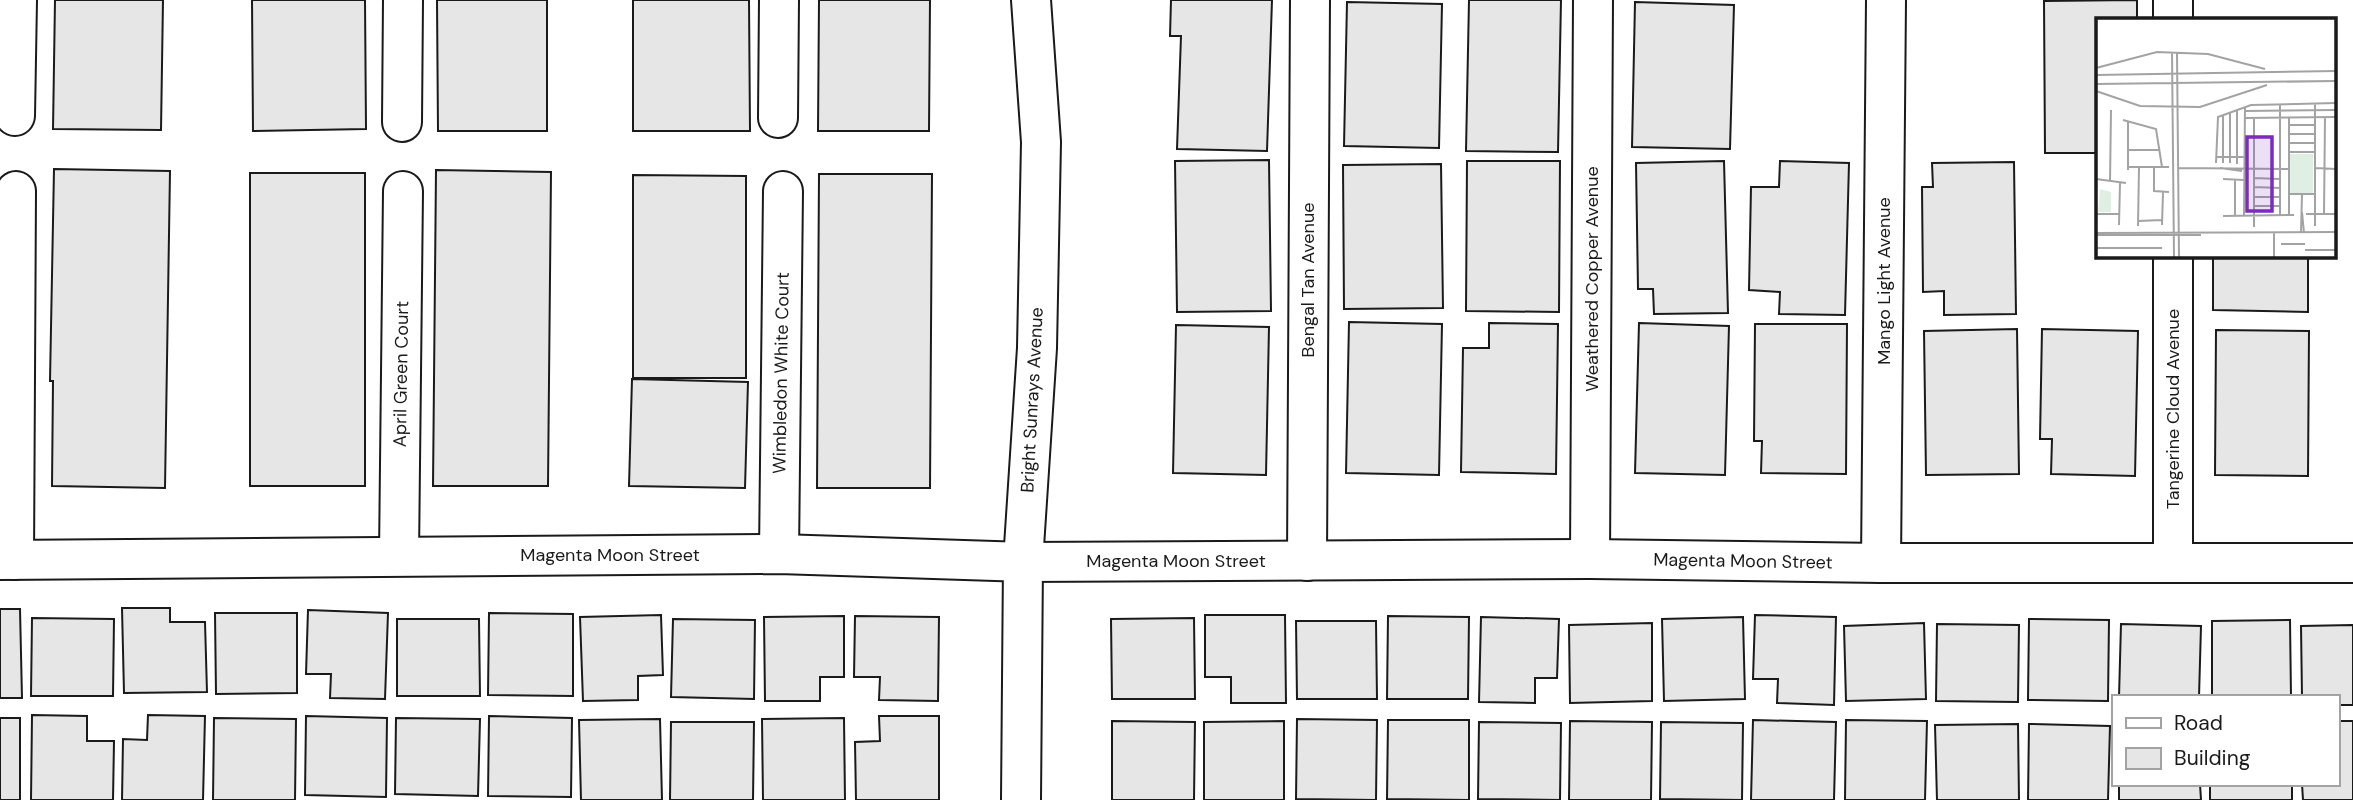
<svg xmlns="http://www.w3.org/2000/svg" width="2353" height="800" font-family="'DM Sans',sans-serif">
  <style>
    .building { fill: #e6e6e6; stroke: #1a1a1a; stroke-width: 2 }
    .lines { fill: none; stroke-linecap: round; stroke-linejoin: round }
    .minor-casing { stroke: #1a1a1a; stroke-width: 42 }
    .minor { stroke: #fff; stroke-width: 38 }
    .labels { text-anchor: middle; stroke-width: 5; stroke-linejoin: round; paint-order: stroke }
    .street-label { font-size: 18px; fill: #1a1a1a; stroke: #fff }
    .inset-road { fill: none; stroke: #a3a3a3; stroke-width: 2 }
    .view { fill: #7b2cbf; fill-opacity: 0.15; stroke: #7b2cbf; stroke-width: 3.5 }
    .inset-edge { fill: none; stroke: #1a1a1a; stroke-width: 3.5 }
  </style>
  <rect width="100%" height="100%" fill="#fff"/>
  <g class="building">
    <polygon points="55,0 163,0 161,130 53,129"/>
    <polygon points="252,0 365,0 366,129 253,131"/>
    <polygon points="437,0 547,0 547,131 438,131"/>
    <polygon points="633,0 749,0 750,131 633,131"/>
    <polygon points="819,0 930,0 929,131 818,131"/>
    <polygon points="1171,0 1272,0 1267,151 1177,149 1181,36 1170,36"/>
    <polygon points="1469,0 1561,0 1558,152 1466,151"/>
    <polygon points="2137,0 2137,19 2098,19 2098,153 2045,153 2044,1"/>
    <polygon points="1347,2 1442,4 1439,148 1344,146"/>
    <polygon points="1635,2 1734,5 1730,149 1632,147"/>
    <polygon points="1269,160 1271,311 1177,312 1175,161"/>
    <polygon points="1467,161 1560,161 1559,312 1466,311"/>
    <polygon points="1724,161 1728,313 1654,314 1653,289 1638,289 1636,163"/>
    <polygon points="1780,161 1849,163 1845,315 1779,314 1780,292 1749,290 1751,187 1779,187"/>
    <polygon points="2014,162 2016,314 1944,315 1944,291 1923,292 1922,187 1933,187 1932,163"/>
    <polygon points="1441,164 1443,308 1344,309 1343,165"/>
    <polygon points="54,169 170,171 165,488 52,486 53,381 50,381"/>
    <polygon points="436,170 551,172 548,486 433,486"/>
    <rect x="250" y="173" width="115" height="313"/>
    <polygon points="819,174 932,174 930,488 817,488"/>
    <polygon points="633,175 746,176 746,378 633,378"/>
    <polygon points="2213,256 2308,256 2308,312 2213,310"/>
    <polygon points="1349,322 1442,324 1439,475 1346,473"/>
    <polygon points="1489,323 1558,324 1556,474 1461,472 1463,348 1489,348"/>
    <polygon points="1639,323 1729,326 1725,475 1635,473"/>
    <polygon points="1755,324 1847,324 1846,474 1761,473 1762,441 1754,441"/>
    <polygon points="1176,325 1269,327 1266,475 1173,473"/>
    <polygon points="2017,329 2019,474 1926,475 1924,331"/>
    <polygon points="2042,329 2138,331 2135,476 2051,474 2052,439 2040,439"/>
    <polygon points="2216,330 2309,331 2308,476 2215,475"/>
    <polygon points="632,379 748,382 745,488 629,486"/>
    <polygon points="122,608 170,608 170,622 205,622 207,692 124,693"/>
    <polygon points="0,609 20,609 22,698 0,698"/>
    <polygon points="308,610 388,613 385,699 330,698 331,674 306,674"/>
    <polygon points="215,613 297,613 297,693 216,694"/>
    <polygon points="489,613 573,614 573,696 488,695"/>
    <polygon points="661,615 663,675 638,676 638,700 583,701 580,617"/>
    <polygon points="1205,615 1285,615 1286,703 1231,703 1231,677 1205,677"/>
    <polygon points="1755,615 1836,617 1834,705 1777,703 1778,679 1753,679"/>
    <polygon points="844,616 844,677 820,677 820,701 765,701 764,617"/>
    <polygon points="855,616 939,617 938,701 879,700 880,677 854,677"/>
    <polygon points="1388,616 1469,617 1468,699 1387,699"/>
    <polygon points="1481,617 1559,619 1557,678 1535,678 1535,703 1479,702"/>
    <polygon points="1743,617 1745,699 1664,701 1662,619"/>
    <polygon points="32,618 114,619 113,696 31,696"/>
    <polygon points="1194,618 1195,699 1112,699 1111,619"/>
    <polygon points="397,619 479,619 480,696 397,696"/>
    <polygon points="673,619 755,620 754,699 671,697"/>
    <polygon points="2029,619 2109,620 2108,701 2028,700"/>
    <polygon points="2290,620 2291,697 2212,697 2212,621"/>
    <polygon points="1296,621 1376,621 1377,699 1297,699"/>
    <polygon points="1652,623 1652,701 1570,703 1569,625"/>
    <polygon points="1924,623 1926,699 1846,701 1844,626"/>
    <polygon points="1937,624 2019,625 2018,702 1936,701"/>
    <polygon points="2121,624 2201,626 2199,697 2119,697"/>
    <polygon points="2353,625 2353,705 2337,705 2337,697 2302,697 2301,626"/>
    <polygon points="32,715 87,716 87,741 114,741 113,800 31,800"/>
    <polygon points="148,715 205,716 203,800 122,800 123,739 147,740"/>
    <polygon points="306,716 387,718 386,797 305,795"/>
    <polygon points="489,716 572,718 571,797 488,796"/>
    <polygon points="879,716 939,716 939,800 856,800 855,742 880,741"/>
    <rect x="0" y="718" width="20" height="82"/>
    <polygon points="214,718 296,719 295,800 213,800"/>
    <polygon points="396,718 480,719 478,796 395,794"/>
    <polygon points="844,718 845,800 763,800 762,719"/>
    <polygon points="660,719 662,800 581,800 579,720"/>
    <polygon points="1297,719 1377,720 1376,800 1296,799"/>
    <polygon points="1388,720 1469,720 1469,800 1387,799"/>
    <polygon points="1753,720 1836,722 1834,800 1751,800"/>
    <polygon points="1846,720 1927,721 1925,800 1845,800"/>
    <polygon points="1112,721 1195,722 1194,800 1112,800"/>
    <polygon points="1284,721 1284,800 1204,800 1204,722"/>
    <polygon points="1570,721 1652,722 1651,800 1569,800"/>
    <polygon points="2337,721 2353,721 2353,800 2303,800 2302,784 2337,784"/>
    <polygon points="671,722 754,722 753,800 670,800"/>
    <polygon points="1479,722 1561,723 1560,800 1478,799"/>
    <polygon points="1661,722 1743,723 1742,800 1660,799"/>
    <polygon points="2018,724 2019,800 1937,800 1935,725"/>
    <polygon points="2029,724 2110,726 2108,800 2028,800"/>
    <polygon points="2119,784 2200,784 2201,800 2119,800"/>
    <rect x="2210" y="784" width="82" height="16"/>
  </g>
  <g class="lines">
    <defs>
      <g id="minor">
        <polyline points="2173,19 2173,0"/>
        <polyline points="15,116 17,0"/>
        <polyline points="778,118 779,0"/>
        <polyline points="402,122 403,0"/>
        <polyline points="779,554 783,191"/>
        <polyline points="399,556 403,191"/>
        <polyline points="1590,559 1593,0"/>
        <polyline points="0,560 779,554 1023,562 1590,559 1881,563 2353,563"/>
        <polyline points="14,560 16,191"/>
        <polyline points="1307,561 1310,0"/>
        <polyline points="1881,563 1886,0"/>
        <polyline points="2173,563 2173,256"/>
        <polyline points="1021,800 1023,562 1037,348 1041,142 1031,0"/>
      </g>
    </defs>
    <use href="#minor" class="minor-casing"/>
    <use href="#minor" class="minor"/>
  </g>
  <g class="labels">
    <g class="street-label">
      <text transform="translate(1592 279) rotate(-90)" y="6">Weathered Copper Avenue</text>
      <text transform="translate(1308 280) rotate(-90)" y="6">Bengal Tan Avenue</text>
      <text transform="translate(1884 281) rotate(-90)" y="6">Mango Light Avenue</text>
      <text transform="translate(781 373) rotate(-89)" y="6">Wimbledon White Court</text>
      <text transform="translate(401 374) rotate(-89)" y="6">April Green Court</text>
      <text transform="translate(1032 400) rotate(-87)" y="6">Bright Sunrays Avenue</text>
      <text transform="translate(2173 409) rotate(-90)" y="6">Tangerine Cloud Avenue</text>
      <text x="610" y="561">Magenta Moon Street</text>
      <text x="1176" y="567">Magenta Moon Street</text>
      <text transform="translate(1743 561) rotate(1)" y="6">Magenta Moon Street</text>
    </g>
  </g>
  <g transform="translate(2096 18)">
    <rect width="240" height="240" fill="#fff"/>
    <path d="M 194,136 L 217,136 L 217,176 L 194,176 ZM 4,171 L 15,174 L 15,194 L 2,194 Z" fill="#e0efe3"/>
    <path class="inset-road" d="M 76,34 L 78,239M 81,35 L 83,239M 0,50 L 61,34 L 112,36 L 169,51M 0,57 L 240,53M 0,66 L 240,63M 0,73 L 44,88 L 104,89 L 171,67M 149,93 L 240,92M 134,95 L 134,145M 127,98 L 127,145M 149,100 L 240,99M 27,102 L 60,111 L 66,149M 193,107 L 219,107M 193,116 L 219,116M 193,125 L 219,125M 32,132 L 64,132M 193,134 L 219,134M 120,139 L 149,139M 120,145 L 122,99 L 155,87 L 240,85M 141,146 L 141,92M 33,149 L 73,149M 58,149 L 58,173 L 73,174M 83,150 L 193,151M 124,150 L 146,153M 219,150 L 240,151M 32,152 L 32,104M 158,160 L 184,161M 0,161 L 30,165M 127,161 L 148,162M 14,164 L 15,92M 158,169 L 184,170M 193,176 L 219,176M 158,179 L 184,179M 158,188 L 184,188M 206,194 L 208,215M 0,196 L 24,196M 193,196 L 193,100M 210,196 L 240,196M 228,196 L 229,99M 139,197 L 139,161M 148,197 L 149,89M 184,197 L 184,87M 127,198 L 198,197M 42,203 L 66,202M 23,207 L 24,165M 66,207 L 67,174M 42,208 L 43,149M 219,208 L 219,85M 158,209 L 158,100M 0,215 L 240,214M 178,215 L 178,239M 205,215 L 206,176M 0,217 L 105,217M 185,226 L 209,226M 0,230 L 66,230M 209,232 L 240,232"/>
    <path class="view" d="M 151,119 L 176,119 L 176,193 L 151,193 Z"/>
    <rect width="240" height="240" class="inset-edge"/>
  </g>
  <rect x="2112" y="695" width="228" height="91" fill="#ffffff" stroke="#a3a3a3" stroke-width="2"/>
  <rect x="2126" y="718" width="35" height="10" fill="#ffffff" stroke="#a3a3a3" stroke-width="2"/>
  <text x="2174" y="730" font-size="21" fill="#1a1a1a">Road</text>
  <rect x="2126" y="748" width="35" height="21" fill="#e6e6e6" stroke="#a3a3a3" stroke-width="2"/>
  <text x="2174" y="765" font-size="21" fill="#1a1a1a">Building</text>
</svg>
